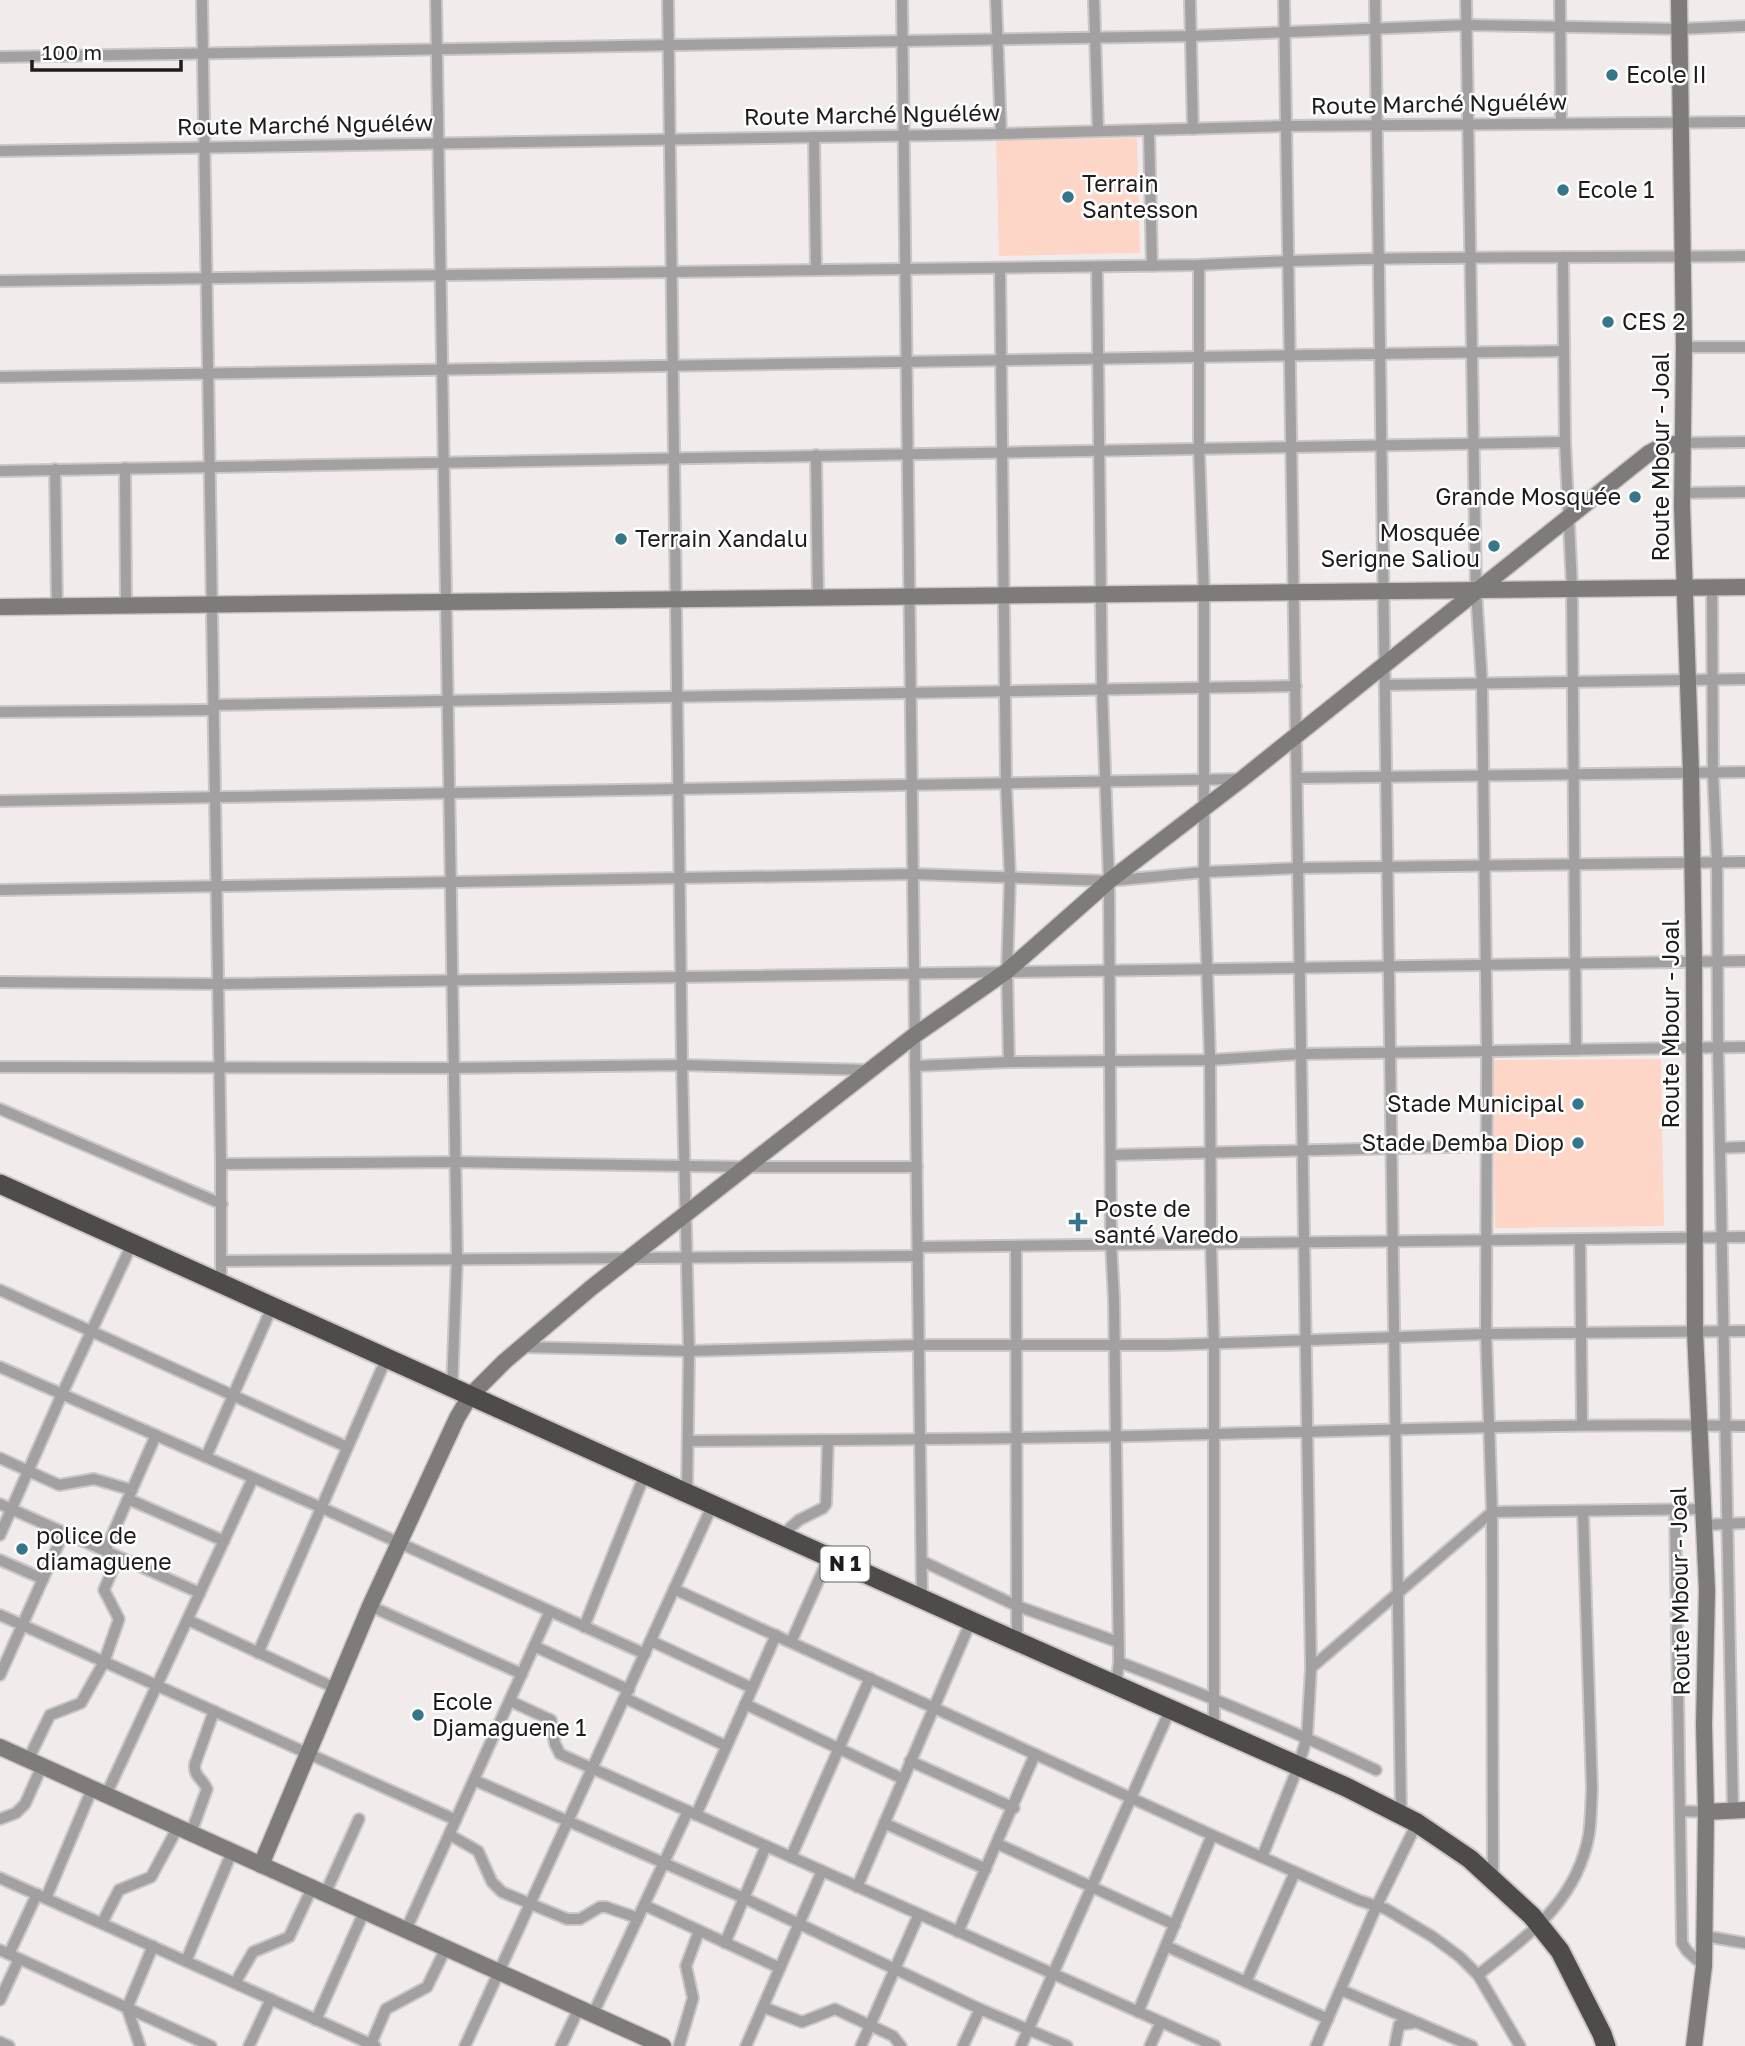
<svg xmlns="http://www.w3.org/2000/svg" width="1745" height="2046" font-family="'Golos Text',sans-serif">
  <style>
    .green { fill: #fed6c7 }
    .lines { fill: none; stroke-linecap: round; stroke-linejoin: round }
    .street-casing { stroke: #cbc7c6; stroke-width: 14 }
    .secondary-casing { stroke: #cbc7c6; stroke-width: 19 }
    .highway-casing { stroke: #cbc7c6; stroke-width: 23 }
    .street { stroke: #a2a0a0; stroke-width: 10 }
    .secondary { stroke: #7e7b7a; stroke-width: 16 }
    .highway { stroke: #4f4b4a; stroke-width: 19 }
    .poi-dot { fill: #36768a; stroke: #fff; stroke-width: 2.5 }
    .labels { text-anchor: middle; stroke-width: 5; stroke-linejoin: round; paint-order: stroke }
    .shield { fill: #fff; stroke: #61605f; stroke-width: 2 }
    .shield-label { font-size: 21px; font-weight: bold; fill: #1d1c1b }
    .poi-label { font-size: 23px; fill: #1d1c1b; stroke: #fff; text-anchor: start }
    .street-label { font-size: 23px; fill: #1d1c1b; stroke: #fff }
  </style>
  <rect width="100%" height="100%" fill="#f1eceb"/>
  <g class="green">
    <polygon points="1137,138 1140,253 999,256 996,141"/>
    <polygon points="1661,1059 1664,1226 1495,1228 1493,1060"/>
  </g>
  <g class="lines">
    <defs>
      <g id="street">
        <polyline points="202,0 221,1164 221,1284"/>
        <polyline points="436,0 457,1258 452,1389"/>
        <polyline points="668,0 682,1065 689,1351 687,1493"/>
        <polyline points="902,0 922,1600"/>
        <polyline points="996,0 1001,134"/>
        <polyline points="1094,0 1098,131"/>
        <polyline points="1190,0 1193,129"/>
        <polyline points="1375,0 1401,1814"/>
        <polyline points="1466,0 1476,591 1482,683 1487,1051 1486,1334 1492,1512 1493,1879"/>
        <polyline points="1560,0 1561,123"/>
        <polyline points="0,57 1191,36 1467,25 1680,29 1745,26"/>
        <polyline points="1149,130 1152,266"/>
        <polyline points="814,137 816,270"/>
        <polyline points="0,151 1001,134 1287,126 1745,122"/>
        <polyline points="1563,257 1565,442 1572,587 1576,1050"/>
        <polyline points="1199,265 1199,448 1204,592 1204,872 1210,1060 1211,1244 1214,1344 1214,1728"/>
        <polyline points="1097,267 1102,689 1109,881 1111,1244 1114,1299 1119,1662 1116,1686"/>
        <polyline points="1000,268 1006,782 1010,877 1007,971 1009,1062"/>
        <path d="M 0,281 L 1199,265 C 1381,255 1563,258 1745,256"/>
        <polyline points="1684,347 1745,347"/>
        <polyline points="0,377 1563,351"/>
        <polyline points="1682,443 1745,442"/>
        <polyline points="816,455 818,597"/>
        <polyline points="125,468 126,606"/>
        <polyline points="55,469 57,606"/>
        <polyline points="0,471 1565,442"/>
        <polyline points="1682,493 1745,492"/>
        <polyline points="1712,587 1713,773 1717,861 1718,1048 1733,1812"/>
        <polyline points="1385,685 1745,679"/>
        <polyline points="214,705 1296,686"/>
        <polyline points="0,712 214,710"/>
        <polyline points="1297,778 1745,772"/>
        <polyline points="0,801 1242,779"/>
        <polyline points="0,890 913,874 1109,881 1204,872 1299,868 1745,862"/>
        <polyline points="0,982 219,984 1745,961"/>
        <polyline points="915,1066 1009,1062 1210,1060 1302,1054 1745,1047"/>
        <polyline points="0,1067 454,1068 682,1065 870,1070"/>
        <polyline points="0,1109 222,1204"/>
        <polyline points="1720,1148 1745,1147"/>
        <polyline points="1111,1155 1485,1146"/>
        <polyline points="221,1164 455,1162 747,1167 917,1167"/>
        <polyline points="1580,1239 1582,1424"/>
        <polyline points="1016,1246 1017,1642"/>
        <polyline points="918,1247 1745,1237"/>
        <polyline points="221,1261 918,1256"/>
        <polyline points="0,1290 347,1447"/>
        <polyline points="520,1347 689,1351 918,1345 1167,1345 1486,1334 1745,1331"/>
        <polyline points="0,1367 320,1507 645,1654"/>
        <path d="M 689,1441 C 864,1440 1039,1439 1214,1434 C 1391,1430 1568,1423 1745,1426"/>
        <polyline points="206,1457 272,1307"/>
        <polyline points="0,1458 59,1485 94,1479 132,1490"/>
        <polyline points="128,1499 224,1541"/>
        <polyline points="0,1504 200,1593"/>
        <polyline points="1675,1509 1682,1943 1687,1951 1704,1966"/>
        <polyline points="1703,1525 1745,1523"/>
        <polyline points="0,1535 62,1394 132,1244"/>
        <polyline points="782,1535 799,1520 823,1508 826,1504 828,1440"/>
        <polyline points="105,1551 156,1435"/>
        <polyline points="0,1560 43,1579"/>
        <polyline points="922,1561 1017,1606 1118,1642"/>
        <polyline points="674,1589 1212,1835 1358,1900 1386,1909 1433,1937 1460,1957 1478,1975 1520,2046"/>
        <polyline points="370,1606 522,1674"/>
        <polyline points="0,1615 456,1820"/>
        <polyline points="188,1620 335,1688"/>
        <polyline points="584,1627 645,1474"/>
        <polyline points="651,1641 752,1688"/>
        <polyline points="791,1642 829,1557"/>
        <polyline points="534,1646 629,1690"/>
        <polyline points="258,1653 386,1359"/>
        <path d="M 1119,1662 C 1206,1695 1292,1730 1376,1770"/>
        <polyline points="1311,1668 1492,1512 1703,1509"/>
        <polyline points="0,1675 64,1532"/>
        <polyline points="625,1698 726,1746"/>
        <polyline points="510,1701 551,1720 555,1744 560,1754 1215,2046"/>
        <polyline points="745,1704 903,1779"/>
        <polyline points="28,1760 50,1715 81,1703 104,1662 119,1619 104,1590 118,1557"/>
        <polyline points="910,1761 1014,1808"/>
        <polyline points="474,1780 744,1898 980,2009 1067,2046"/>
        <polyline points="106,1795 253,1478"/>
        <polyline points="1680,1811 1706,1812"/>
        <polyline points="696,1815 776,1635"/>
        <polyline points="0,1819 16,1813 25,1804 42,1766"/>
        <polyline points="884,1823 986,1869"/>
        <path d="M 191,1833 L 207,1789 C 203,1779 193,1776 195,1764 L 214,1711"/>
        <polyline points="450,1835 478,1851 492,1882 502,1892 567,1919 580,1919 600,1907 606,1907 638,1918"/>
        <polyline points="998,1844 1175,1925"/>
        <polyline points="791,1857 870,1678"/>
        <polyline points="1262,1857 1298,1767 1307,1737 1311,1668 1284,0"/>
        <polyline points="0,1878 375,2046"/>
        <polyline points="857,1887 971,1621"/>
        <polyline points="325,1894 359,1819"/>
        <polyline points="46,1898 92,1789"/>
        <polyline points="644,1905 780,1968"/>
        <polyline points="102,1923 119,1890 151,1877 178,1827"/>
        <polyline points="406,1930 550,1611"/>
        <polyline points="958,1932 1035,1754"/>
        <polyline points="1705,1936 1745,1943"/>
        <polyline points="725,1943 766,1846"/>
        <polyline points="1166,1946 1328,2019"/>
        <polyline points="0,1950 211,2046"/>
        <polyline points="9,1954 37,1894"/>
        <polyline points="186,1961 232,1852"/>
        <path d="M 1478,1975 C 1528,1935 1577,1902 1589,1834 C 1591,1820 1591,1805 1592,1790 L 1583,1511"/>
        <polyline points="1246,1982 1295,1872"/>
        <polyline points="235,1983 253,1952 289,1937 312,1888"/>
        <polyline points="1341,1990 1472,2046"/>
        <polyline points="0,2000 19,1959"/>
        <polyline points="763,2007 802,2022 835,2009 893,2036 901,2046"/>
        <polyline points="1138,2012 1212,1835"/>
        <polyline points="593,2014 688,1811"/>
        <polyline points="316,2020 364,1912"/>
        <polyline points="0,2042 9,2046"/>
        <polyline points="371,2044 386,2009 427,1987 446,1948"/>
        <polyline points="140,2046 127,2008 153,1946"/>
        <polyline points="249,2046 271,1999"/>
        <polyline points="465,2046 713,1504"/>
        <polyline points="561,2046 579,2008"/>
        <polyline points="679,2046 693,1998 686,1966 699,1931"/>
        <polyline points="746,2046 822,1871"/>
        <polyline points="861,2046 919,1914"/>
        <polyline points="963,2046 980,2009"/>
        <polyline points="1021,2046 1170,1710"/>
        <polyline points="1150,2046 1161,2022"/>
        <polyline points="1316,2046 1377,1905 1417,1823"/>
        <polyline points="1395,2046 1399,2025 1413,2023"/>
      </g>
      <g id="secondary">
        <polyline points="1679,0 1684,347 1682,506 1691,773 1694,961 1695,1332 1707,1590 1704,1724 1706,1812 1704,1966 1694,2046"/>
        <polyline points="0,607 1745,587"/>
        <polyline points="0,1747 663,2046"/>
        <polyline points="1706,1812 1745,1810"/>
        <polyline points="261,1865 370,1606 457,1418 470,1396 505,1361 591,1288 915,1035 1007,971 1109,881 1242,779 1649,453 1662,446 1682,443"/>
      </g>
      <polyline id="highway" points="0,1184 971,1621 1346,1787 1417,1823 1470,1859 1532,1916 1560,1951 1602,2034 1606,2046"/>
    </defs>
    <use href="#street" class="street-casing"/>
    <use href="#secondary" class="secondary-casing"/>
    <use href="#highway" class="highway-casing"/>
    <use href="#street" class="street"/>
    <use href="#secondary" class="secondary"/>
    <use href="#highway" class="highway"/>
  </g>
  <g class="poi-dot">
    <circle cx="1612" cy="75" r="7"/>
    <circle cx="1563" cy="190" r="7"/>
    <circle cx="1068" cy="197" r="7"/>
    <circle cx="1608" cy="322" r="7"/>
    <circle cx="1635" cy="497" r="7"/>
    <circle cx="621" cy="539" r="7"/>
    <circle cx="1494" cy="546" r="7"/>
    <circle cx="1578" cy="1104" r="7"/>
    <circle cx="1578" cy="1143" r="7"/>
    <path d="M1074.5 1211.5h7v7h7v7h-7v7h-7v-7h-7v-7h7z"/>
    <circle cx="22" cy="1549" r="7"/>
    <circle cx="418" cy="1715" r="7"/>
  </g>
  <g class="labels">
    <rect class="shield" x="820.5" y="1546.5" width="49" height="35" rx="5"/>
    <g class="shield-label">
      <text x="845" y="1571">N 1</text>
    </g>
    <g class="poi-label">
      <text x="1626" y="83">Ecole II</text>
      <text x="1082" y="192">Terrain<tspan x="1082" dy="26">Santesson</tspan></text>
      <text x="1577" y="198">Ecole 1</text>
      <text x="1622" y="330">CES 2</text>
      <text x="1621" y="505" text-anchor="end">Grande Mosquée</text>
      <text x="1480" y="541" text-anchor="end">Mosquée<tspan x="1480" dy="26">Serigne Saliou</tspan></text>
      <text x="635" y="547">Terrain Xandalu</text>
      <text x="1564" y="1112" text-anchor="end">Stade Municipal</text>
      <text x="1564" y="1151" text-anchor="end">Stade Demba Diop</text>
      <text x="1094" y="1217">Poste de<tspan x="1094" dy="26">santé Varedo</tspan></text>
      <text x="36" y="1544">police de<tspan x="36" dy="26">diamaguene</tspan></text>
      <text x="432" y="1710">Ecole<tspan x="432" dy="26">Djamaguene 1</tspan></text>
    </g>
    <g class="street-label">
      <text transform="translate(1439 104) rotate(-1)" y="8">Route Marché Nguéléw</text>
      <text transform="translate(872 115) rotate(-1)" y="8">Route Marché Nguéléw</text>
      <text transform="translate(305 125) rotate(-1)" y="8">Route Marché Nguéléw</text>
      <text transform="translate(1661 457) rotate(-90)" y="8">Route Mbour - Joal</text>
      <text transform="translate(1671 1024) rotate(-90)" y="8">Route Mbour - Joal</text>
      <text transform="translate(1680 1591) rotate(-91)" y="8">Route Mbour - Joal</text>
    </g>
  </g>
  <path d="M32 60v10h149v-10" fill="none" stroke="#1d1c1b" stroke-width="3.5"/>
  <text x="42" y="60" font-size="21" fill="#1d1c1b" stroke="#ffffff" stroke-width="5" paint-order="stroke">100 m</text>
</svg>
